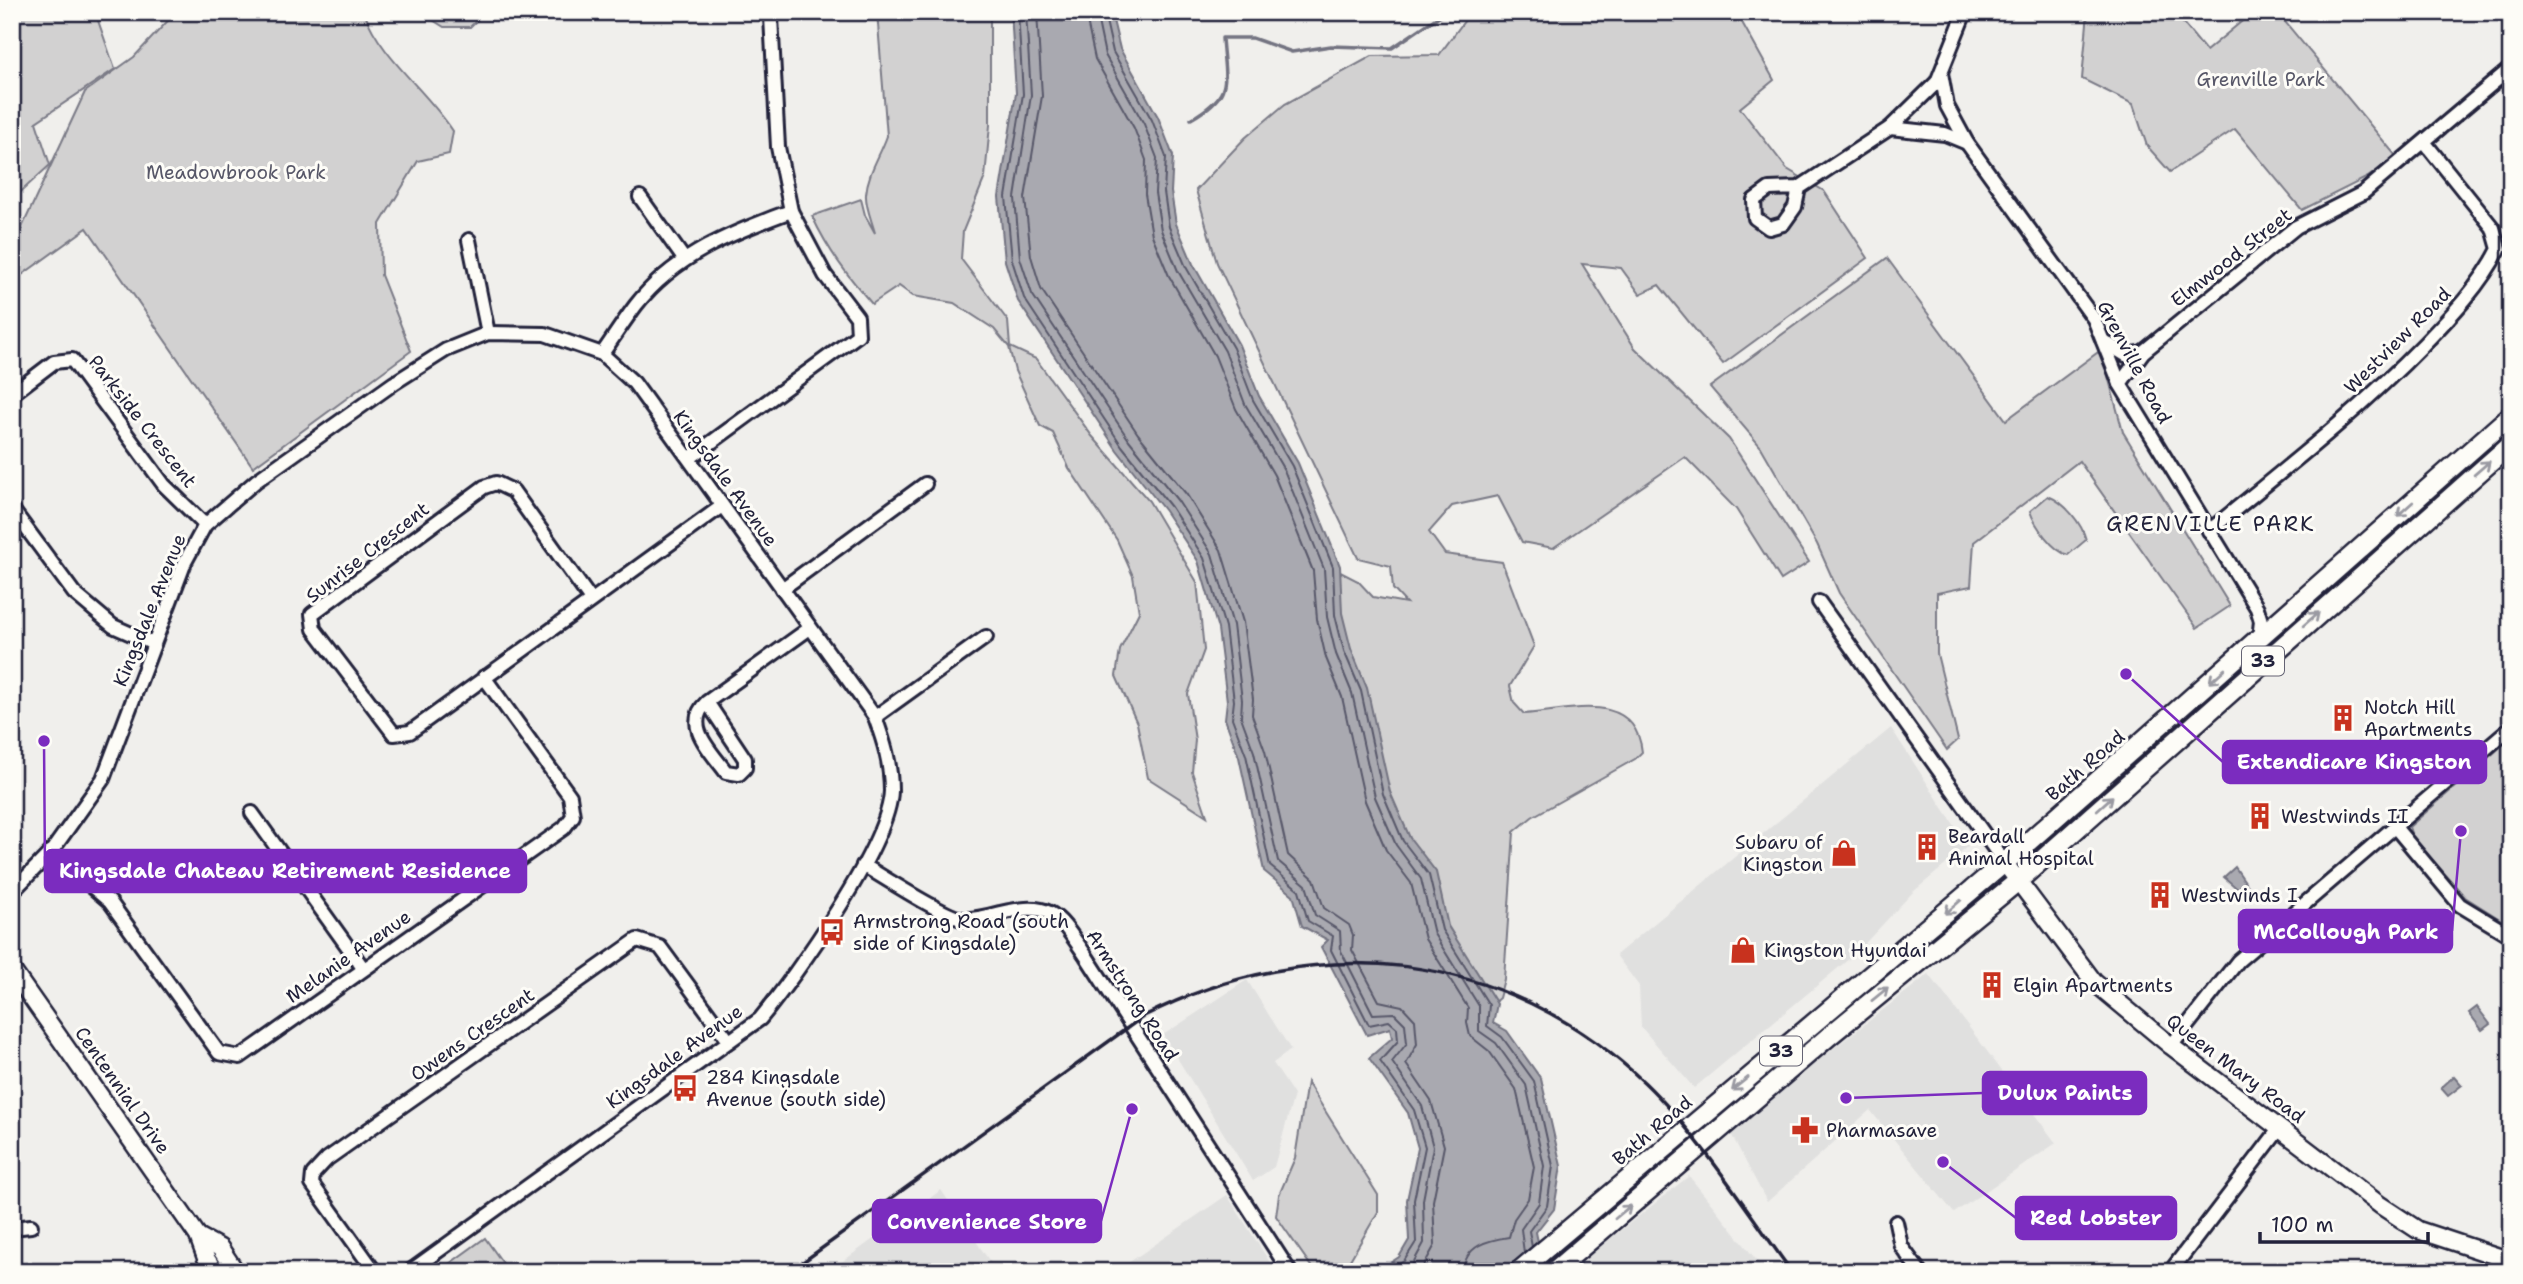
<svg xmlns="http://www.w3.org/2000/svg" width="2523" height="1284" font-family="'Shantell Sans',sans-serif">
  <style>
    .built { fill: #e0e0df }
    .green { fill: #d2d1d1; stroke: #7a7a86; stroke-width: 2 }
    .water { fill: #a9a9b0; stroke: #737381; stroke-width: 2 }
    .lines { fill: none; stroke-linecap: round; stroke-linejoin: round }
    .shore { stroke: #58586a; stroke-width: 2 }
    .stream { stroke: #737381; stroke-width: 3.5 }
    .street-casing { stroke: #22223b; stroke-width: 18 }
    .secondary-casing { stroke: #22223b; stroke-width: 21 }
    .primary-casing { stroke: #22223b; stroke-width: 23 }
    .street { stroke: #fdfcf7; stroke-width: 12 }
    .secondary { stroke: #fdfcf7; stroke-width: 16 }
    .primary { stroke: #fdfcf7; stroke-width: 18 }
    .rail { stroke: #22223b; stroke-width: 3.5 }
    .oneway { stroke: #9a9aa2 }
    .labels { text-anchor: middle; stroke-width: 6; stroke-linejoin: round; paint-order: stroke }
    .shield { fill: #fdfcf7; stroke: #646373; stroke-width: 2 }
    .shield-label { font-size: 18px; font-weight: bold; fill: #22223b }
    .park-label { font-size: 19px; fill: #575768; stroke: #fdfcf7 }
    .street-label { font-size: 19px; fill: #22223b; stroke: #fdfcf7 }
    .poi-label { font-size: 19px; fill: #22223b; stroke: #fdfcf7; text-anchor: start }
    .neighbourhood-label { font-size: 21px; letter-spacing: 2px; fill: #22223b; stroke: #fdfcf7 }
    .leader { fill: none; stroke: #7b2cbf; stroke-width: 2.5 }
    .callout-dot { fill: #7b2cbf; stroke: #fdfcf7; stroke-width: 2.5 }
    .callout { fill: #7b2cbf; stroke: #7b2cbf; stroke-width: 2.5 }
    .callout-label { font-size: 21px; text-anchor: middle; font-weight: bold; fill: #fff }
  </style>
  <rect width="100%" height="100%" fill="#f0efec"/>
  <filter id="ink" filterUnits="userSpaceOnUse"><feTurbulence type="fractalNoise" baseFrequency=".0143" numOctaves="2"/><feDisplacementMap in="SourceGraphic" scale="14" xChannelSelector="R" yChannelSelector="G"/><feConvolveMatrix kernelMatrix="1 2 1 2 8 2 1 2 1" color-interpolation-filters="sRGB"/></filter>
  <g filter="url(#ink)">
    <g class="built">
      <polygon points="1891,728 1968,846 1913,892 1855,954 1694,1088 1641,1027 1639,986 1616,955"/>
      <polygon points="1929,974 2056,1143 1954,1213 1870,1110 1767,1202 1729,1130"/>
      <polygon points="1247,980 1291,1050 1273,1063 1294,1095 1274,1167 1253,1181 1163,1035"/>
      <polygon points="1689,1176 1766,1272 1594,1272 1585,1259"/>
      <polygon points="941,1190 997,1272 828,1272"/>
      <polygon points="1227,1195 1276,1272 1115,1272"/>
    </g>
    <g class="green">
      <polygon points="12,12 95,12 115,69 36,122 50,165 12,200 12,151 18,144 19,128 12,110"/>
      <path d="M 176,12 L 364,12 C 381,58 426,90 453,131 L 449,154 L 418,161 L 380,224 L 381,275 L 411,351 L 253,467 L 87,228 L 12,282 L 12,249 L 85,92 L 134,57 Z"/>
      <polygon points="420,12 485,12 470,27 444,27"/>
      <path d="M 877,12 L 990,12 L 990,125 L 985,177 L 963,231 L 961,259 L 1008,321 L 1010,347 L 1036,359 L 1092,436 L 1149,501 L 1197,582 L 1204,650 L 1188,694 L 1195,740 L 1192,772 L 1207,816 L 1148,778 L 1137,723 L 1116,676 L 1120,650 L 1139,612 L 1133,576 L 1117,540 L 1069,468 L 1053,433 L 1040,426 L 1015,371 L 1009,347 L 994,329 L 954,303 L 913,296 L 899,286 L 872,304 C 847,275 829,252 812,216 L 861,199 L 865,215 L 875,233 C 872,221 865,206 866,194 C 868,172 880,156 887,136 Z"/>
      <path d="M 1478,12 L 1745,12 L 1739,17 L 1774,80 L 1740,108 L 1787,169 L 1824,191 L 1868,258 L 1723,364 L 1659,285 L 1640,294 L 1621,268 L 1582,264 L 1635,348 L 1729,439 L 1809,562 L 1781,580 L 1736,509 L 1685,457 L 1553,548 L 1522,542 L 1498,496 L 1452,506 L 1429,532 L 1445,554 L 1502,562 L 1534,646 L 1510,686 L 1514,703 L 1524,714 C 1569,711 1635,689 1642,752 L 1635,759 L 1532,817 L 1514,832 L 1504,979 L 1499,998 L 1477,1017 L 1427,947 L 1317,560 L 1358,581 L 1373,597 L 1406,603 L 1393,589 L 1391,566 L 1358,558 L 1217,263 L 1196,190 L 1245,138 L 1285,104 L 1372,56 L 1439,55 L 1465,20 Z"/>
      <polygon points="2088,12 2174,12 2206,51 2253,12 2277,12 2396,156 2368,177 2302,210 2235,129 2170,172 2147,146 2133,104 2082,79"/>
      <polygon points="1887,258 2006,420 2101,350 2123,432 2230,606 2197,628 2079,461 1974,542 1971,586 1937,593 1937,654 1958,740 1947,750 1839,593 1817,544 1761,447 1710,387"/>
      <path d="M 2048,496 C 2064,502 2082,523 2086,540 L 2068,555 C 2053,551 2035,526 2030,511 Z"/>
      <polygon points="2511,738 2511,926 2465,897 2412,836 2409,827"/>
      <polygon points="1307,1082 1378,1195 1378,1212 1343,1272 1315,1272 1276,1216 1279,1195 1295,1158"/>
      <polygon points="485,1238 509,1272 438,1272"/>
    </g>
    <g class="water">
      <polygon points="1011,12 1111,12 1120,49 1158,117 1173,156 1171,192 1176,224 1193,264 1239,345 1259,396 1298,463 1340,566 1342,613 1351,649 1367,688 1390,792 1410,838 1436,872 1448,926 1497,1004 1493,1023 1507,1031 1541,1079 1561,1166 1554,1209 1536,1232 1544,1272 1509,1272 1500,1263 1485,1272 1376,1272 1399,1257 1409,1240 1407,1200 1418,1148 1408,1113 1369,1058 1392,1038 1390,1028 1367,1035 1321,947 1328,940 1302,926 1293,895 1264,871 1239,757 1225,719 1227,701 1218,629 1198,561 1165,511 1117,450 1018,301 1005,261 999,197 1016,93"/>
      <polygon points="2235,867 2248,886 2241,892 2224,877"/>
      <polygon points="2477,1007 2490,1024 2482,1030 2469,1013"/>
      <polygon points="2454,1076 2462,1085 2448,1096 2441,1088"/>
    </g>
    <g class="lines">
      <g class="shore">
        <polyline points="1018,12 1023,94 1006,197 1012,260 1024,298 1122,446 1171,507 1204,558 1225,627 1234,701 1232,718 1246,755 1270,866 1299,890 1308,921 1333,936 1331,950 1369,1025 1389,1021 1397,1028 1398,1041 1380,1061 1414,1110 1425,1147 1414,1200 1416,1242 1404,1261 1386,1272"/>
        <polyline points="1026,12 1031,95 1015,198 1020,258 1032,294 1129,440 1178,501 1212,554 1233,625 1242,700 1241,717 1254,752 1278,861 1306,885 1315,915 1340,931 1341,951 1373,1014 1394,1013 1405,1024 1407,1043 1392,1062 1422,1106 1433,1147 1423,1200 1424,1243 1412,1265 1404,1272"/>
        <polyline points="1037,12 1042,96 1025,198 1031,256 1041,289 1138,434 1187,495 1221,550 1243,622 1253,699 1252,715 1265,751 1288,855 1314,879 1324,908 1349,925 1353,935 1352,950 1379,1001 1402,1006 1415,1020 1417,1044 1406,1064 1431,1101 1444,1146 1433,1201 1435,1245 1420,1272"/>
        <path d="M 1085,12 L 1095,59 L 1134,128 L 1146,160 L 1145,194 L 1152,235 L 1169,276 L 1215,356 L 1236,409 L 1274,475 L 1313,571 L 1317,619 L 1326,658 L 1342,697 L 1365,801 L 1386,850 L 1411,883 L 1425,939 L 1468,1008 L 1467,1023 L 1470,1036 L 1489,1051 L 1516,1089 L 1534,1167 L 1528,1199 L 1514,1219 L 1509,1237 C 1488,1240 1465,1245 1463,1272"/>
        <polyline points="1096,12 1105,55 1144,124 1157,158 1155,193 1161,230 1178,271 1225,351 1245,404 1284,470 1324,569 1327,617 1336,654 1352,693 1375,797 1396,845 1421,879 1434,934 1479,1006 1479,1031 1496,1043 1526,1085 1544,1166 1539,1203 1521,1229 1524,1253"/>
        <polyline points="1104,12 1113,52 1152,120 1166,157 1164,192 1169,227 1186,267 1233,348 1253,400 1292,466 1333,567 1335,615 1344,651 1361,691 1383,794 1403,841 1429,875 1442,930 1489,1005 1487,1026 1502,1037 1534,1081 1553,1166 1547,1206 1529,1231 1532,1247"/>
      </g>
      <path class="stream" d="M 1191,119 C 1234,94 1225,83 1222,38 L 1252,38 L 1292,52 L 1331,46 L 1392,48 L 1445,12"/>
      <defs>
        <g id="street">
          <polyline points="1941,73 1947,106 1967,143 2094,319 2120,384 2257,608 2261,621 2259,639"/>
          <polyline points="1890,128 1945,134 1967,143"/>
          <polyline points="1799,188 1795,207 1783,224 1769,228 1755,218 1754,200 1769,189 1799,188 1890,128 1937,82 1965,12"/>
          <polyline points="640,197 684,259"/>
          <polyline points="469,240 488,333"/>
          <polyline points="2103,341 2126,355 2143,352"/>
          <path d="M 602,354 C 613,338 624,321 636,305 C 675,255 733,232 791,211"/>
          <polyline points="2120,384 2143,352 2296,227 2363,193 2511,68"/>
          <polyline points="12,394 54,362 72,360 164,485 205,525"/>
          <polyline points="690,458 858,335 857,317 825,275 791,211 778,147 771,17"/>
          <polyline points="12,509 74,593 113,626 154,644"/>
          <path d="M 2209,531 C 2282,471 2357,413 2423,345 C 2451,316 2481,285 2499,249 L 2493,228 L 2425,143"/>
          <polyline points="782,589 925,484"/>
          <polyline points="591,600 513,491 496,483 484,487 312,614 314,629 394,734 410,732 722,506"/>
          <polyline points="1819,602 2004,862"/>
          <path d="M 707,702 L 745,759 L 745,768 L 739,774 L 726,772 C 711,751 682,725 707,702 L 810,628"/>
          <polyline points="875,717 986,637"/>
          <polyline points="252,813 363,968"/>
          <polyline points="2395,827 2460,905 2511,936"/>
          <polyline points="51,852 110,902 219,1053 240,1057 564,828 573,816 570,796 484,677"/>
          <path d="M 863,865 C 882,876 946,918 963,919 C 974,920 989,916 1000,913 C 1053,901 1057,914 1086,956 L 1290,1272"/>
          <path d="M 12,892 L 51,852 L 103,779 L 185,562 L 205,525 L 256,481 L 394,383 L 446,350 L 488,333 L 545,334 L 602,354 L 634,383 L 875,717 C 884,742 891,764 891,791 C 889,845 796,975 760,1019 L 409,1272"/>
          <polyline points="2171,1046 2238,961 2511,727"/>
          <polyline points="1896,1222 1901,1246 1920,1272"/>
          <polyline points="12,1228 31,1226"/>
          <polyline points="375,1272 312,1184 313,1174 327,1159 637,940 660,947 729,1041"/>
          <polyline points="2170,1272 2280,1128"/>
        </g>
        <g id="secondary">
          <polyline points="2004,862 2094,982 2171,1046 2380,1205 2418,1230 2511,1261"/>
          <polyline points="12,970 198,1236 206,1258 215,1272"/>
          <polyline points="198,1236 220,1248 236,1272"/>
        </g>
        <g id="primary">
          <polyline points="1518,1272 2017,852 2511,415"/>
          <polyline points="1553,1272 1828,1037 2018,881 2511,444"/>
        </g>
      </defs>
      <use href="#street" class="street-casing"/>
      <use href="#secondary" class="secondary-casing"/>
      <use href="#primary" class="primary-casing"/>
      <use href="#street" class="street"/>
      <use href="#secondary" class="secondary"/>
      <use href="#primary" class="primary"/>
      <path class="rail" d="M 789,1272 L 1144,1016 C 1315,929 1504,949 1645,1083 C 1699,1135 1747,1211 1792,1272"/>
    </g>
    <defs><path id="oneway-shaft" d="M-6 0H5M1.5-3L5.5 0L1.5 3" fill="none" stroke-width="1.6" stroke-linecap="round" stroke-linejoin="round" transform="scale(1.75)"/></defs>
    <g class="oneway">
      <use href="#oneway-shaft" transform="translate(2482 468) rotate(-41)"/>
      <use href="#oneway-shaft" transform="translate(2405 509) rotate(138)"/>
      <use href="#oneway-shaft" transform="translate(2311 619) rotate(-41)"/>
      <use href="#oneway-shaft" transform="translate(2217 676) rotate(138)"/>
      <use href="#oneway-shaft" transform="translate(2105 803) rotate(-42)"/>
      <use href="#oneway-shaft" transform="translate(1953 907) rotate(139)"/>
      <use href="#oneway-shaft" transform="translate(1880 994) rotate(-39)"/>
      <use href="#oneway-shaft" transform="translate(1740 1084) rotate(141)"/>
      <use href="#oneway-shaft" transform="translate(1623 1212) rotate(-40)"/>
    </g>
  </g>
  <defs>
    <symbol id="building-bare" viewBox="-9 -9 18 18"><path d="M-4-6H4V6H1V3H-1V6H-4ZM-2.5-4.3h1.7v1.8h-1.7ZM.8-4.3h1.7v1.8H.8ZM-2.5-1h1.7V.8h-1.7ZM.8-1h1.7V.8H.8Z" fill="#c8321e" stroke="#fdfcf7" stroke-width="2.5" paint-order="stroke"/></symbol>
    <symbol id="shop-bare" viewBox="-9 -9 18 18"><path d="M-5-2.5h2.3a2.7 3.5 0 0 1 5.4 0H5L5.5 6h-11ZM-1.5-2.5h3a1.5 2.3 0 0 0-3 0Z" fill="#c8321e" stroke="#fdfcf7" stroke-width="2.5" paint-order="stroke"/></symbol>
    <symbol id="bus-bare" viewBox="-9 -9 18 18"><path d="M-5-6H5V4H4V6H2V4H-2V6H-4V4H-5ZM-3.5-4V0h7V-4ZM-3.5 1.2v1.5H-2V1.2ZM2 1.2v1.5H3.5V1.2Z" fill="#c8321e" stroke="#fdfcf7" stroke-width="2.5" paint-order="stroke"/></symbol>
    <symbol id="pharmacy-bare" viewBox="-9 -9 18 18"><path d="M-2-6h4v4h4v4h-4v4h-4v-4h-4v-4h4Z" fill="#c8321e" stroke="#fdfcf7" stroke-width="2.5" paint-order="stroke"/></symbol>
  </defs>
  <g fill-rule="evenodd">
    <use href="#building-bare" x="2324" y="699" width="38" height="38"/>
    <use href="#building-bare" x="2241" y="797" width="38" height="38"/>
    <use href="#building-bare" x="1908" y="828" width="38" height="38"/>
    <use href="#shop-bare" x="1825" y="834" width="38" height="38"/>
    <use href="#building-bare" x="2141" y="876" width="38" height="38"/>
    <use href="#bus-bare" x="813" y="913" width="38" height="38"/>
    <use href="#shop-bare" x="1724" y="931" width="38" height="38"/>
    <use href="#building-bare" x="1973" y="966" width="38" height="38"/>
    <use href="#bus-bare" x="666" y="1069" width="38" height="38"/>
    <use href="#pharmacy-bare" x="1786" y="1111" width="38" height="38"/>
  </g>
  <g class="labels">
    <g class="shield">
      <rect x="2242" y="646.5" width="42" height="29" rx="5"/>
      <rect x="1760" y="1036.5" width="42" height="29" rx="5"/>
    </g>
    <g class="shield-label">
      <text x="2263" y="667">33</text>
      <text x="1781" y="1057">33</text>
    </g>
    <g class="park-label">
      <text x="2261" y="86">Grenville Park</text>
      <text x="236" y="179">Meadowbrook Park</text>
    </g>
    <g class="street-label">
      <text transform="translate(2231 257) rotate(-38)" y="7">Elmwood Street</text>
      <text transform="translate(2397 340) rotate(-45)" y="7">Westview Road</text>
      <text transform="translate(2135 362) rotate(62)" y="7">Grenville Road</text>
      <text transform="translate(143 421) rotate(52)" y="7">Parkside Crescent</text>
      <text transform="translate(726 478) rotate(54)" y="7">Kingsdale Avenue</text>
      <text transform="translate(367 552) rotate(-38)" y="7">Sunrise Crescent</text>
      <text transform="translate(149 610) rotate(-68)" y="7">Kingsdale Avenue</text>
      <text transform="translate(2085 765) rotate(-41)" y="7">Bath Road</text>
      <text transform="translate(348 956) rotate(-35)" y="7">Melanie Avenue</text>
      <text transform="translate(1133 995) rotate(57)" y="7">Armstrong Road</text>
      <text transform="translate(472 1034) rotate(-35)" y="7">Owens Crescent</text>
      <text transform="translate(674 1056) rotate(-36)" y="7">Kingsdale Avenue</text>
      <text transform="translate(2236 1068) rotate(37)" y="7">Queen Mary Road</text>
      <text transform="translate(123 1090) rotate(55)" y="7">Centennial Drive</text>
      <text transform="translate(1652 1130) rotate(-40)" y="7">Bath Road</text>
    </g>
    <g class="poi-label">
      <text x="2364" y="714">Notch Hill<tspan x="2364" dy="22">Apartments</tspan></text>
      <text x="2281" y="823">Westwinds II</text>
      <text x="1948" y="843">Beardall<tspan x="1948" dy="22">Animal Hospital</tspan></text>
      <text x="1823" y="849" text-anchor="end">Subaru of<tspan x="1823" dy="22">Kingston</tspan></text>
      <text x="2181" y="902">Westwinds I</text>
      <text x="853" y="928">Armstrong Road (south<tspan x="853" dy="22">side of Kingsdale)</tspan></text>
      <text x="1764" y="957">Kingston Hyundai</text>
      <text x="2013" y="992">Elgin Apartments</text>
      <text x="706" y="1084">284 Kingsdale<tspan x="706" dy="22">Avenue (south side)</tspan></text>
      <text x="1826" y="1137">Pharmasave</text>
    </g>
    <g class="neighbourhood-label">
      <text x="2211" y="531">GRENVILLE PARK</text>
    </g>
  </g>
  <path class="leader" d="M2126 674L2223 762M44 741L45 871M2461 831L2452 931M1846 1098L1983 1093M1943 1162L2016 1218M1132 1109L1101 1221"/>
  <g class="callout-dot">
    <circle cx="2126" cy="674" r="7"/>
    <circle cx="44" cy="741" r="7"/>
    <circle cx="2461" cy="831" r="7"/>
    <circle cx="1846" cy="1098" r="7"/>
    <circle cx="1943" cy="1162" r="7"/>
    <circle cx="1132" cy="1109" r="7"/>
  </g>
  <g class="callout">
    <rect x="2223" y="741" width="263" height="42" rx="7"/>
    <rect x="45" y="850" width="481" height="42" rx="7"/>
    <rect x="2239" y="910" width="213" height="42" rx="7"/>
    <rect x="1983" y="1072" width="163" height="42" rx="7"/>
    <rect x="2016" y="1197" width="160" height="42" rx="7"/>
    <rect x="873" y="1200" width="228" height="42" rx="7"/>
  </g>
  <g class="callout-label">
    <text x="2354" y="769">Extendicare Kingston</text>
    <text x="285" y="878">Kingsdale Chateau Retirement Residence</text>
    <text x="2346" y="939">McCollough Park</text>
    <text x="2065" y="1100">Dulux Paints</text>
    <text x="2096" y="1225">Red Lobster</text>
    <text x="987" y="1229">Convenience Store</text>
  </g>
  <rect width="2523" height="1284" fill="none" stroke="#fdfcf7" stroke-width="42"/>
  <rect x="21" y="21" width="2481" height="1242" fill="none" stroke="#22223b" stroke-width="2.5" filter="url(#ink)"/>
  <path d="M2260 1232v10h168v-10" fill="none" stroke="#22223b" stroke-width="3.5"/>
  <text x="2271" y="1232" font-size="21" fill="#22223b" stroke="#fdfcf7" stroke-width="5" paint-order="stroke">100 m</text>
</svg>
